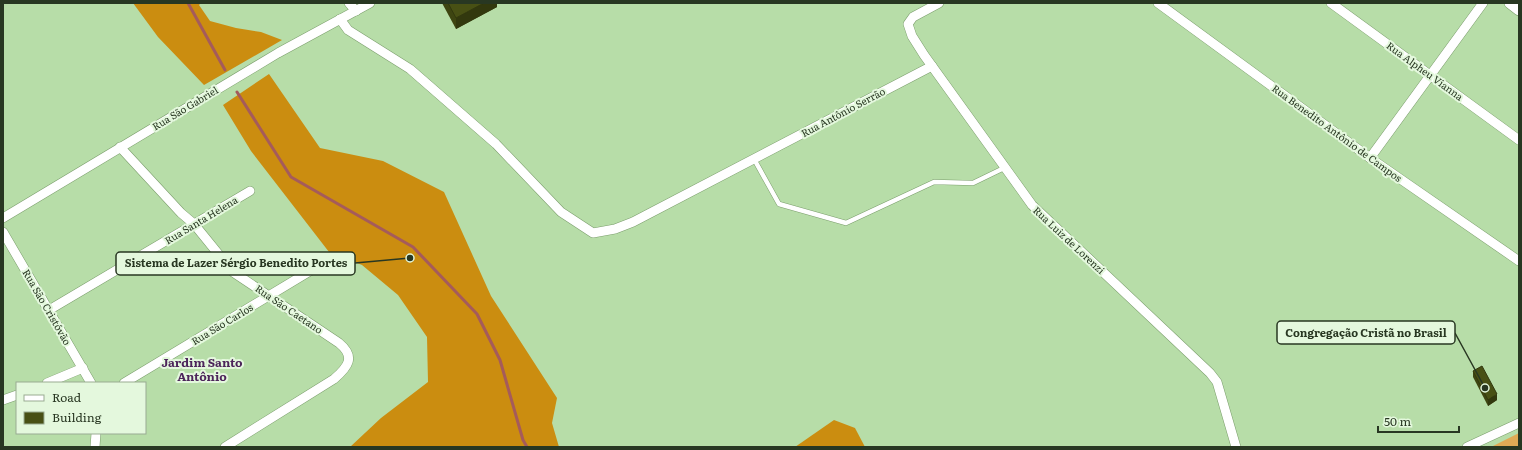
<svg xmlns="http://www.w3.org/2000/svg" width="1522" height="450" font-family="Literata,serif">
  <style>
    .green { fill: #e0aa55 }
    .forest { fill: #cb8d10 }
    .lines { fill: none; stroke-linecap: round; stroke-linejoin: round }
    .stream { stroke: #a55b5b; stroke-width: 3 }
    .service-casing { stroke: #7b9e6c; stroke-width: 5.5 }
    .minor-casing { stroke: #7b9e6c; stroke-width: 10 }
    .tertiary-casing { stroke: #7b9e6c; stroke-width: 12 }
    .service { stroke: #fff; stroke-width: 4.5 }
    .minor { stroke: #fff; stroke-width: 9 }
    .tertiary { stroke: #fff; stroke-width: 11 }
    .wall { fill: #3e4511 }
    .shaded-wall { fill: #32380e }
    .building { fill: #485014; stroke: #32380e }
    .labels { text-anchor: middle; stroke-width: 4; stroke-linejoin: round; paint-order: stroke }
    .street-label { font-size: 10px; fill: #283722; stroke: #e4f8dd }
    .quarter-label { font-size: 12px; font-weight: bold; fill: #4d255b; stroke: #e4f8dd }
    .leader { fill: none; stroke: #283722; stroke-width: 1.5 }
    .callout-dot { fill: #283722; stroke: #e4f8dd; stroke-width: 1.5 }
    .callout { fill: #e4f8dd; stroke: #283722; stroke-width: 1.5 }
    .callout-label { font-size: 11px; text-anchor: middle; font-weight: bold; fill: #283722 }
  </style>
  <rect width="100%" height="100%" fill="#b7dda8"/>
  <polygon class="green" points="1519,433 1519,447 1491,447"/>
  <g class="forest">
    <polygon points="133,3 201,3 199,5 210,21 236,28 261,32 282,40 204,85 158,37"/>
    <polygon points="269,74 320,148 383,161 444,192 491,296 557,398 552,423 559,447 350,447 381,418 428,382 427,337 398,295 362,265 329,252 251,151 223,105"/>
    <polygon points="834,420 855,428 865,447 795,447"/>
  </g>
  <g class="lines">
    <g class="stream">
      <polyline points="188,3 225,70"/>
      <polyline points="237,92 291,177 413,247 477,314 500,360 523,440 527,447"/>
    </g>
    <defs>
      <polyline id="service" points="754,159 779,204 846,223 934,182 973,183 1004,168"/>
      <g id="minor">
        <polyline points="349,3 356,11"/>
        <polyline points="939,3 913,17 908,24 912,36 924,55 1032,205 1210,373 1217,382 1236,447"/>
        <polyline points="1158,3 1370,158 1519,261"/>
        <polyline points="1331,3 1519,140"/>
        <polyline points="340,19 348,30 410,69 496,144 561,212 593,233 615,229 633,222 932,66"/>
        <path d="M 120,147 L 181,213 L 194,224 L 233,272 L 339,343 C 356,357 348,367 334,379 L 225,447"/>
        <polyline points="1370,158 1483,3"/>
        <polyline points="3,218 278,53 370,3"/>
        <polyline points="3,232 91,383"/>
        <polyline points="49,310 250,191"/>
        <polyline points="47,383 83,368"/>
        <polyline points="124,383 320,265"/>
        <polyline points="3,400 17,395"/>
        <polyline points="95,447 96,433"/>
        <polyline points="1467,447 1519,423"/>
      </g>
      <polyline id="tertiary" points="1510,3 1519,10"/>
    </defs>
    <use href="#service" class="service-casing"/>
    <use href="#minor" class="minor-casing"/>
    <use href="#tertiary" class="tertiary-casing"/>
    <use href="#service" class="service"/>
    <use href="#minor" class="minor"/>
    <use href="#tertiary" class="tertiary"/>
  </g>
  <g class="wall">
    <polygon points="442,3 497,3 497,7 456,29"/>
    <polygon points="1473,371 1497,400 1488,406 1473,377"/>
  </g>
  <g class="shaded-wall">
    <polygon points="484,3 497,3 497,7 456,29 456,18"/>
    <polygon points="1497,394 1497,400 1488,406 1488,400"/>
  </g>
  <g class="building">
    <polygon points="448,3 484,3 456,18"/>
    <polygon points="1482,366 1497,394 1488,400 1473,371"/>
  </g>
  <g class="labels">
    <g class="street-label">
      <text transform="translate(1425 71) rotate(36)" y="4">Rua Alpheu Vianna</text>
      <text transform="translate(185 108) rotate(-31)" y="4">Rua São Gabriel</text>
      <text transform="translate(843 112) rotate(-28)" y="4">Rua Antônio Serrão</text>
      <text transform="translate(1337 133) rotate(36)" y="4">Rua Benedito Antônio de Campos</text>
      <text transform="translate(201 220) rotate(-31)" y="4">Rua Santa Helena</text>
      <text transform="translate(1069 240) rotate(43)" y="4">Rua Luiz de Lorenzi</text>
      <text transform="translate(47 307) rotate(60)" y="4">Rua São Cristóvão</text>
      <text transform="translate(289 309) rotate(34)" y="4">Rua São Caetano</text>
      <text transform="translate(222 324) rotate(-31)" y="4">Rua São Carlos</text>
    </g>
    <g class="quarter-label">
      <text x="202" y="367">Jardim Santo<tspan x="202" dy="14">Antônio</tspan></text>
    </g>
  </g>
  <path class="leader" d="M410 258L355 263M1485 388L1455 333"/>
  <g class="callout-dot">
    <circle cx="410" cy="258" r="4"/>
    <circle cx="1485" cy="388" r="4"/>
  </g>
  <g class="callout">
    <rect x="116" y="252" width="239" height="23" rx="4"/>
    <rect x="1277" y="321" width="178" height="23" rx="4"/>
  </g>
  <g class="callout-label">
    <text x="236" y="267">Sistema de Lazer Sérgio Benedito Portes</text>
    <text x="1366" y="337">Congregação Cristã no Brasil</text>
  </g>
  <rect width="1522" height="450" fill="none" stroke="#283722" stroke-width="8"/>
  <rect x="16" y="382" width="130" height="52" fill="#e4f8dd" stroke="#99ab92"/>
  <rect x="24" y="395" width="20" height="6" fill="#ffffff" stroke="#99ab92"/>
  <text x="52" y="402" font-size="12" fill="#283722">Road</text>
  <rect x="24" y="412" width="20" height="12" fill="#485014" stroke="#99ab92"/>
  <text x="52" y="422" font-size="12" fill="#283722">Building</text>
  <path d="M1378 426v6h81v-6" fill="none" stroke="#283722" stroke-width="2"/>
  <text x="1384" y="426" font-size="12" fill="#283722" stroke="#e4f8dd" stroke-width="3" paint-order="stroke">50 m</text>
</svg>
